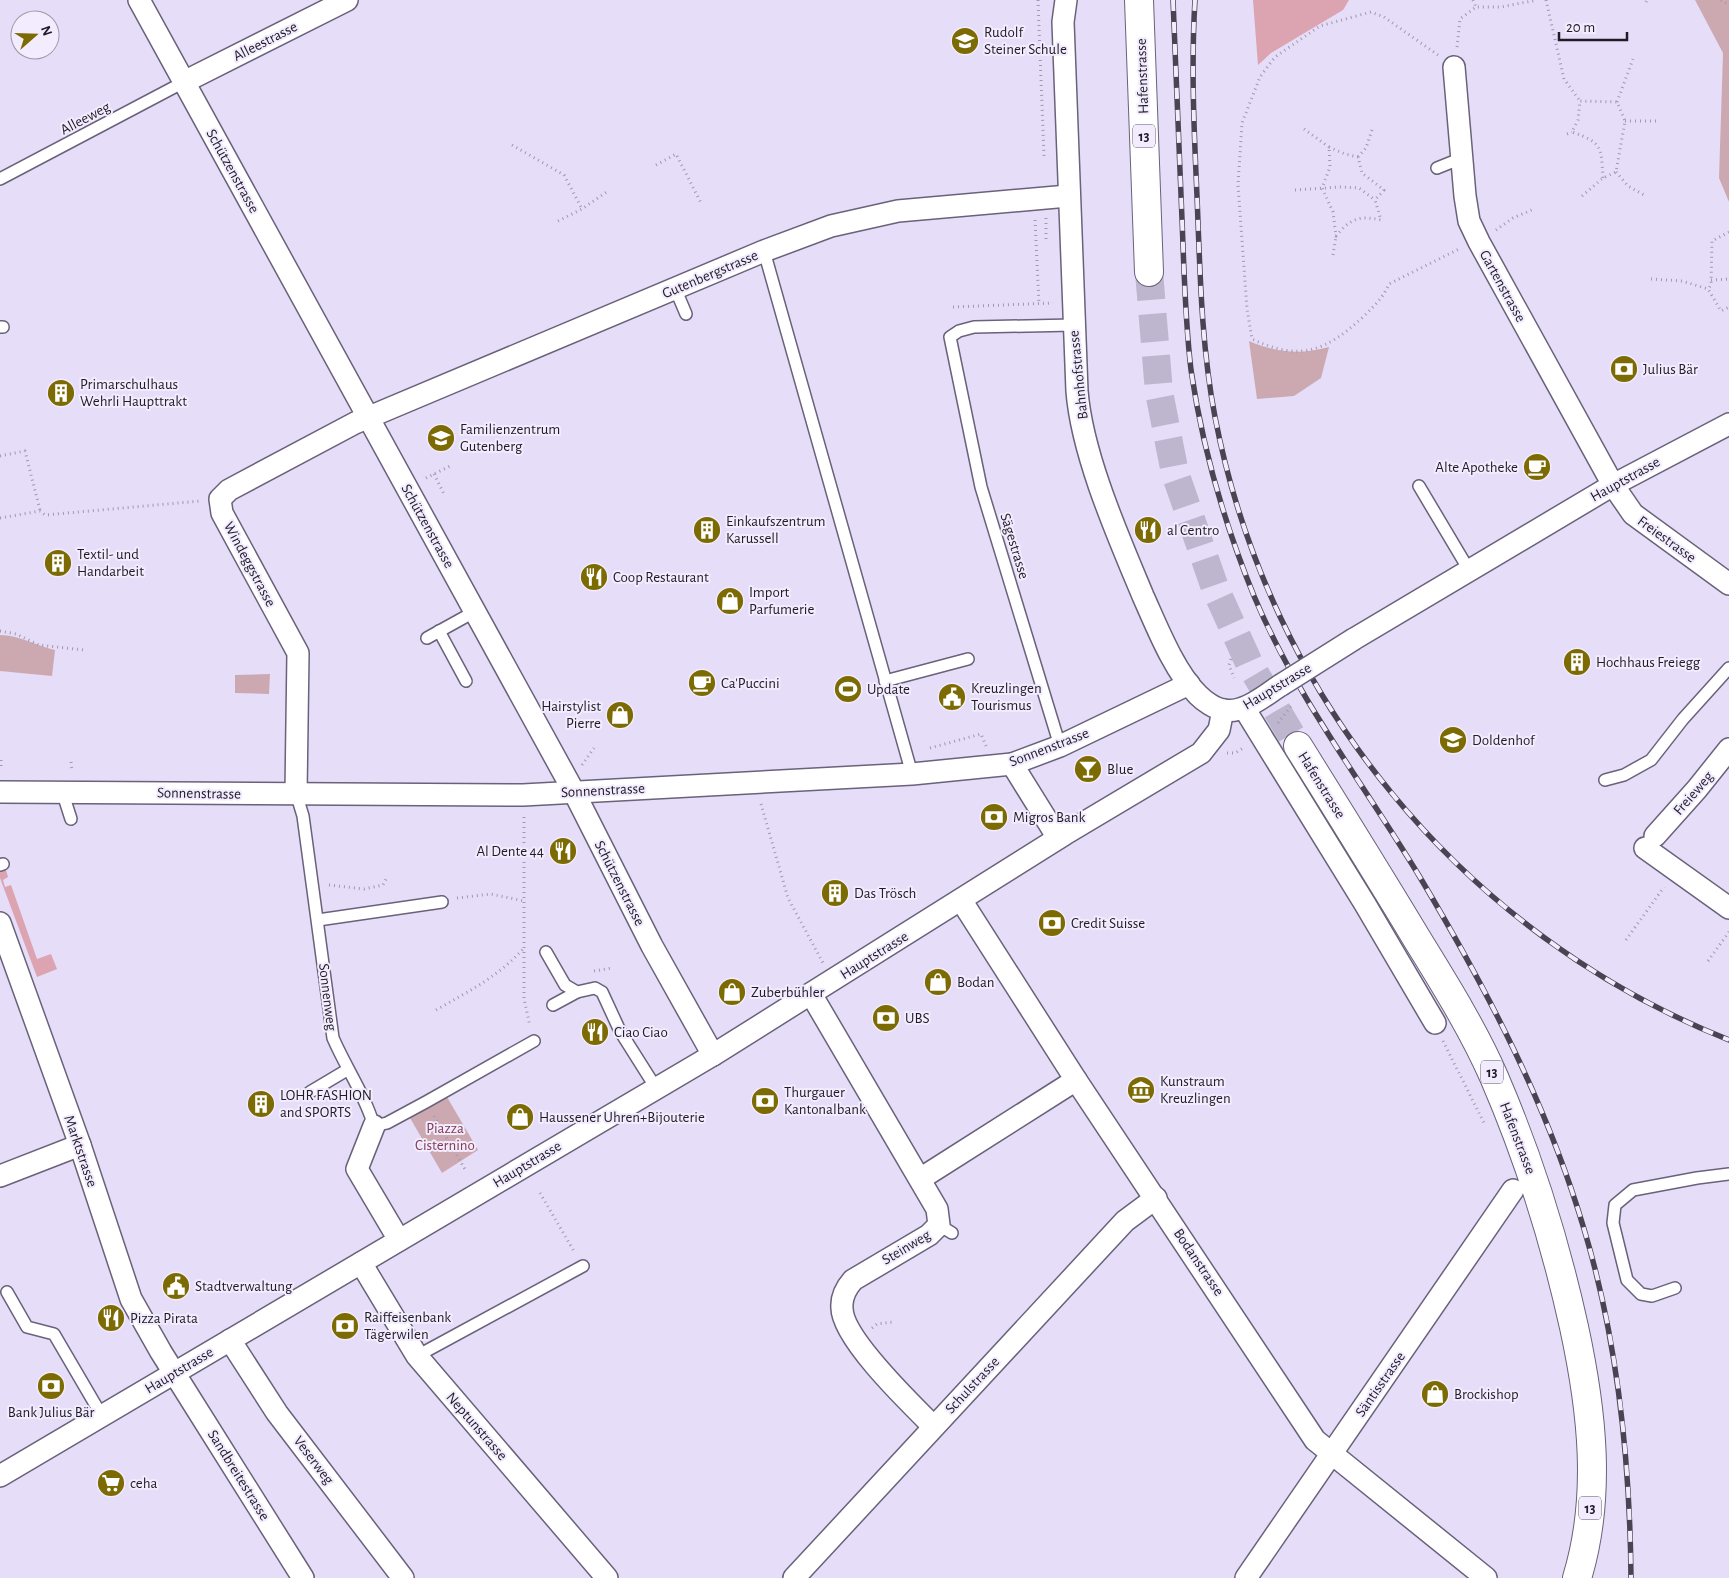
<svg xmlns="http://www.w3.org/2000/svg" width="1729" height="1578" font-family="'Alegreya Sans',sans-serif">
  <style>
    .green { fill: #cca9b1 }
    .forest { fill: #dca3b0 }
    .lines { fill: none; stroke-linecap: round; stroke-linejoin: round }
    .primary-tunnel { stroke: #beb6cf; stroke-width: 28; stroke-dasharray: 28 14; stroke-linecap: butt }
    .service-casing { stroke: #6a617a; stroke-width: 14 }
    .minor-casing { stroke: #6a617a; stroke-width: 24 }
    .primary-casing { stroke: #6a617a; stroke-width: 30 }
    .path { stroke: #a099af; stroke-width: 3; stroke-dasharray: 1 4; stroke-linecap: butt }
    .service { stroke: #fff; stroke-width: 11 }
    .minor { stroke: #fff; stroke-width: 21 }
    .primary { stroke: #fff; stroke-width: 28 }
    .rail-casing { stroke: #494452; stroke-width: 5.5 }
    .rail { stroke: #f2ecfe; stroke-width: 4; stroke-dasharray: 11; stroke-linecap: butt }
    .minor-bridge-casing { stroke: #6a617a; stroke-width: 24; stroke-linecap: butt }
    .minor-bridge { stroke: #fff; stroke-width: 21 }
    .labels { text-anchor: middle; stroke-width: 4; stroke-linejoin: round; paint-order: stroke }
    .shield { fill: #f2ecfe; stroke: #5f5a67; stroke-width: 1 }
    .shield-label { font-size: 14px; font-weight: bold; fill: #201c26 }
    .poi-label { font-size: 15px; fill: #201c26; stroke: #f2ecfe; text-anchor: start }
    .street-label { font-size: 15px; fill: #201c26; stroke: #f2ecfe }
    .park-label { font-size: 15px; fill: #823c51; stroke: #f2ecfe }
  </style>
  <rect width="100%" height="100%" fill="#e6ddf9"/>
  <g class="green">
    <polygon points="1695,0 1729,0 1729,202 1719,178 1723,53"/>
    <path d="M 1249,341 C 1277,353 1300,355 1329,347 L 1321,378 L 1294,396 L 1257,399 Z"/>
    <path d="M 0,635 C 19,635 37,646 55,650 L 52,676 L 0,671 Z"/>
    <polygon points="270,674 269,694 235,693 235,675"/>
    <polygon points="447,1097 478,1150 442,1173 410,1118"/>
  </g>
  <g class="forest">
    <polygon points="1253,0 1349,0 1343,10 1271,53 1258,65"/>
    <polygon points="6,870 8,877 3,880 5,887 11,885 37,959 51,954 57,969 37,977 0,878 0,872"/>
  </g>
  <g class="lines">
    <polyline class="primary-tunnel" points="1149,272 1159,392 1175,473 1215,588 1249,663 1298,746"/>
    <defs>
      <g id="service">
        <polyline points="1437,168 1462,158"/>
        <polyline points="0,179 184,82"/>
        <polyline points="764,251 912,774"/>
        <polyline points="675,288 686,314"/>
        <polyline points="0,327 3,327"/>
        <polyline points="1419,486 1469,570"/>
        <polyline points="439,631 466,681"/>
        <polyline points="427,638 474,612"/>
        <polyline points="885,681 968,659"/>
        <polyline points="1060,746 981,487 950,337 959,331 974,327 1073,325"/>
        <polyline points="1605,780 1624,775 1651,760 1683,719 1729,668"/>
        <polyline points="62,791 71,819"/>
        <path d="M 296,793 L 303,816 L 333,1038 C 346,1068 365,1095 374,1126 L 387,1123 L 426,1102 L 534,1041"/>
        <polyline points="0,865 3,864"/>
        <polyline points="318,920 442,902"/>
        <polyline points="546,952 565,985 577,992 595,988 602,992 620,1031 656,1088"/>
        <polyline points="553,1005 577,992"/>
        <polyline points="310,1092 347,1070"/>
        <polyline points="939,1225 952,1233"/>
        <polyline points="1675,1288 1652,1296 1641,1294 1627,1280 1613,1223 1615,1205 1633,1190 1697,1178 1729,1174"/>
        <polyline points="7,1292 27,1327 54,1334 102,1416"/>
        <polyline points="417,1356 583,1266"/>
      </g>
      <g id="minor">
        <polyline points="139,0 574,792 652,946 713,1055"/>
        <path d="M 1066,0 L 1063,22 L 1077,391 C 1082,455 1118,536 1143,596 C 1157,627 1174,671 1198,695 C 1204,701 1215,709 1224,710 C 1244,714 1265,695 1281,685"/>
        <polyline points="1454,67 1465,196 1469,221 1479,242 1613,485 1633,514 1729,584"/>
        <polyline points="184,82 347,0"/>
        <polyline points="1354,639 1613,485 1729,424"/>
        <polyline points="1244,708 1365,904 1435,1023"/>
        <polyline points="1012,764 1058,838"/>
        <polyline points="0,792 523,795 912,774 1012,764 1060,746 1189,684"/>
        <polyline points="296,793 298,653 222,513 220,499 229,490 355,423 764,251 831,226 898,211 1068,196"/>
        <polyline points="1655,836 1697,789 1729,749"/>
        <polyline points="1645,848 1729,908"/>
        <polyline points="961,900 1076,1080 1315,1440 1486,1578"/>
        <polyline points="0,923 80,1145 131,1299 161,1352 303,1578"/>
        <path d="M 811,994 L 937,1209 L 939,1225 L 929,1235 L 853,1280 C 846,1288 841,1297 842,1308 C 842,1338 911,1404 933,1426"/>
        <polyline points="374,1126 357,1169 399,1240"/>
        <polyline points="0,1176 80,1145"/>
        <polyline points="920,1179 1076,1080"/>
        <polyline points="361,1263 417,1356 607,1578"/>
        <polyline points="230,1340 277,1413 403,1578"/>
        <polyline points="0,1476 713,1055 1065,834 1201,753 1219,730 1223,710"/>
        <polyline points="794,1578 1125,1221 1156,1198"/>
        <polyline points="1246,1578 1513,1190"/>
      </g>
      <g id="primary">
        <polyline points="1139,0 1149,272"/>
        <path d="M 1298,746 C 1338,810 1378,874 1417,939 C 1444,983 1473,1029 1494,1077 C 1529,1158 1555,1241 1574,1327 C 1592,1410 1602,1496 1577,1578"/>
      </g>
    </defs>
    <use href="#service" class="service-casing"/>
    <use href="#minor" class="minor-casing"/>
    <use href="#primary" class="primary-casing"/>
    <g class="path">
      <polyline points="1038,0 1044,157"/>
      <polyline points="1473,0 1476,7"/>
      <polyline points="1546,0 1564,79 1580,101"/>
      <polyline points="1721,0 1729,5"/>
      <polyline points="1646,2 1647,0"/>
      <polyline points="1457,47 1460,19 1476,7 1501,7 1537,0"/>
      <path d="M 1438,55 L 1384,17 L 1371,12 L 1320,26 L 1275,57 L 1260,77 L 1242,123 L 1238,185 L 1247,309 L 1252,339 C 1300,362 1326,351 1363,317 C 1374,306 1383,298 1389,284 L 1459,249"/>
      <polyline points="1617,102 1633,59"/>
      <polyline points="1625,121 1659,121"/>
      <polyline points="1304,129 1329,147"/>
      <polyline points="1567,134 1572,132"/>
      <polyline points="512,145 564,175 582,209"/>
      <path d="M 1329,147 L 1345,154 L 1358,157 L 1362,173 L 1384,190 L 1375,200 L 1381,220 C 1359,215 1350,219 1336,236 L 1333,212 L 1322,188 L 1330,167 Z"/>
      <polyline points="1358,157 1366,148 1372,130"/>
      <polyline points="656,165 676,154 701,203"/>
      <polyline points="1616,172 1628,186 1644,195"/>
      <polyline points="1295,190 1340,187 1359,188 1375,200"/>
      <path d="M 1582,196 L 1603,178 L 1616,172 L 1625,121 L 1617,102 L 1580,101 L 1578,120 L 1572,132 C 1603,143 1601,147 1603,178"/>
      <polyline points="1046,218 1046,240"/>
      <polyline points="1035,220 1039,304"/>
      <polyline points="558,221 582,209 608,191"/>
      <polyline points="1496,230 1513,218 1534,209"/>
      <polyline points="1729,232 1712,241 1711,285 1708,289 1721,311 1729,307"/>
      <polyline points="1333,255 1336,236"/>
      <polyline points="1651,279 1682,281 1708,289"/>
      <polyline points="1711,280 1729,279"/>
      <polyline points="953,307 1053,303"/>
      <polyline points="0,456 25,451 40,510"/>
      <polyline points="434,474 444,494"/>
      <polyline points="426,478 452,465"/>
      <polyline points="0,518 40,511 45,515 200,501"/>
      <polyline points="0,631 16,634 39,645 84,650"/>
      <polyline points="1231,659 1229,665 1234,678"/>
      <polyline points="1278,723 1291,706"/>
      <polyline points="930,748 981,734 986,746"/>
      <polyline points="1227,753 1235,753 1245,747"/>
      <polyline points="1,760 1,770"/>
      <polyline points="71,762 72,771"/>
      <polyline points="582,765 594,748"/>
      <polyline points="761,804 788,898 823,963"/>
      <polyline points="524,817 524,999 530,1026"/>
      <polyline points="329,885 364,889 383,885 387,877"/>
      <polyline points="457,898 491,894 524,901"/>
      <polyline points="1626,940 1664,887"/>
      <polyline points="1708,961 1729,932"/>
      <polyline points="594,971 612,968"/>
      <path d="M 436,1010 C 469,991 498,977 524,948"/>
      <polyline points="1443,1041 1485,1125"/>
      <polyline points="434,1116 466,1171"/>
      <polyline points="540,1193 575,1253"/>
      <polyline points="872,1328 877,1324 893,1322"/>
    </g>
    <use href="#service" class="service"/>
    <use href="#minor" class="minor"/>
    <use href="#primary" class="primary"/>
    <defs>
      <g id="rail">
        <path d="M 1173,0 C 1176,73 1179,146 1182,219 C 1184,269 1185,320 1191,370 C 1202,446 1225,525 1254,596 C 1296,697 1365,786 1421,879 C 1487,990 1547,1104 1584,1229 C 1618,1342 1630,1460 1631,1578"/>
        <path d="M 1195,0 C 1191,65 1194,131 1197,196 C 1200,270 1201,344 1215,417 C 1269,698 1463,934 1729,1040"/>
      </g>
    </defs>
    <use href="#rail" class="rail-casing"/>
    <use href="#rail" class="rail"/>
    <defs>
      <polyline id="minor-bridge" points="1281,685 1354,639"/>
    </defs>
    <use href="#minor-bridge" class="minor-bridge-casing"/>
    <use href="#minor-bridge" class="minor-bridge"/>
  </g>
  <defs>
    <symbol id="school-disc" viewBox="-11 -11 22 22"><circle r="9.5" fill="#7c6a02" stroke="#f2ecfe"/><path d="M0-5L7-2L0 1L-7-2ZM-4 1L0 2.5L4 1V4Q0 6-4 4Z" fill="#fff"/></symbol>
    <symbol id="bank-disc" viewBox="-11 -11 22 22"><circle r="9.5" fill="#7c6a02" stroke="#f2ecfe"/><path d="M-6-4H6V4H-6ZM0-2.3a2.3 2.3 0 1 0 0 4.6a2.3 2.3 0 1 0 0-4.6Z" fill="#fff"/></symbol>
    <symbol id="building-disc" viewBox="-11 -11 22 22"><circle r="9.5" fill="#7c6a02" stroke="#f2ecfe"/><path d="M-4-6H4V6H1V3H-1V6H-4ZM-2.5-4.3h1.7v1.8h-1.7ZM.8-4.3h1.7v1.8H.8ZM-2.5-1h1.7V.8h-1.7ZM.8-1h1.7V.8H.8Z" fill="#fff"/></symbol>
    <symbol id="cafe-disc" viewBox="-11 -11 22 22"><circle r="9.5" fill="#7c6a02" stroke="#f2ecfe"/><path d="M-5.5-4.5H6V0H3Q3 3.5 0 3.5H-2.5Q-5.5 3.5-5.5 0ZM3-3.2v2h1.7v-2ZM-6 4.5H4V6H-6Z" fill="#fff"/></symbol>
    <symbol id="restaurant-disc" viewBox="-11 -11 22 22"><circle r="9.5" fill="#7c6a02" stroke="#f2ecfe"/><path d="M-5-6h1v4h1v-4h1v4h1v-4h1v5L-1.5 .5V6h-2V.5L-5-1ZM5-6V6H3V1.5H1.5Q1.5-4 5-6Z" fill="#fff"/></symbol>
    <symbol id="shop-disc" viewBox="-11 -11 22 22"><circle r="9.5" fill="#7c6a02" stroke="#f2ecfe"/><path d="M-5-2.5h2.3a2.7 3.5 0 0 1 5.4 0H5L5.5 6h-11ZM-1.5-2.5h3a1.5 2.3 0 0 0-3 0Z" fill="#fff"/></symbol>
    <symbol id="stadium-disc" viewBox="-11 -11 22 22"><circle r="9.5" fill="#7c6a02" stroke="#f2ecfe"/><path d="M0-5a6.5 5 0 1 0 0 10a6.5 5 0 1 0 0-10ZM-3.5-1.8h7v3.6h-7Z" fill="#fff"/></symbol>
    <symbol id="civic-disc" viewBox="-11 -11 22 22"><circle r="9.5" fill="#7c6a02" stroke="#f2ecfe"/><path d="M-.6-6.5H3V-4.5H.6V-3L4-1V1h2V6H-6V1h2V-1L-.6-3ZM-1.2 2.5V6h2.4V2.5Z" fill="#fff"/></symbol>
    <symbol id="bar-disc" viewBox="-11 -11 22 22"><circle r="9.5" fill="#7c6a02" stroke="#f2ecfe"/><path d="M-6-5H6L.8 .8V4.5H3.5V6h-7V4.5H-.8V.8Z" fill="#fff"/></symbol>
    <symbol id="museum-disc" viewBox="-11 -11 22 22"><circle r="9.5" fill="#7c6a02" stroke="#f2ecfe"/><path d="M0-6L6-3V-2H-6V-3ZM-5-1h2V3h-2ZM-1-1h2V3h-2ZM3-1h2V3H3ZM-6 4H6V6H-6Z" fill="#fff"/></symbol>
    <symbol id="supermarket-disc" viewBox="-11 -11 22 22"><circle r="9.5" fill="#7c6a02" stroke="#f2ecfe"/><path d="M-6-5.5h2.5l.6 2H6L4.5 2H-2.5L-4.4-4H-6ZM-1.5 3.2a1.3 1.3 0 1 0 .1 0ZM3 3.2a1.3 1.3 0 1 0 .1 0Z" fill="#fff"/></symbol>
  </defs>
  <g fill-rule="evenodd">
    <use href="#school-disc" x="949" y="25" width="32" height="32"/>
    <use href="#bank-disc" x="1608" y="353" width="32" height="32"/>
    <use href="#building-disc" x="45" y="377" width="32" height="32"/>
    <use href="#school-disc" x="425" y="422" width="32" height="32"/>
    <use href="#cafe-disc" x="1521" y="451" width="32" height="32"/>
    <use href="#building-disc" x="691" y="514" width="32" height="32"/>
    <use href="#restaurant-disc" x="1132" y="514" width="32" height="32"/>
    <use href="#building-disc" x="42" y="547" width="32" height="32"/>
    <use href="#restaurant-disc" x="578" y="561" width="32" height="32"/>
    <use href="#shop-disc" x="714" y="585" width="32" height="32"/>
    <use href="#building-disc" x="1561" y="646" width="32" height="32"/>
    <use href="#cafe-disc" x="686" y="667" width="32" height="32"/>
    <use href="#stadium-disc" x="832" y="673" width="32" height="32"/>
    <use href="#civic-disc" x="936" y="681" width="32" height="32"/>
    <use href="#shop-disc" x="604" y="699" width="32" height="32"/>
    <use href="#school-disc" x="1437" y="724" width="32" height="32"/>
    <use href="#bar-disc" x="1072" y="753" width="32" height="32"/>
    <use href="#bank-disc" x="978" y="801" width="32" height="32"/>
    <use href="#restaurant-disc" x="547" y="835" width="32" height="32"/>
    <use href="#building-disc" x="819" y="877" width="32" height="32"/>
    <use href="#bank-disc" x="1036" y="907" width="32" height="32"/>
    <use href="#shop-disc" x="922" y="966" width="32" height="32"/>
    <use href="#shop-disc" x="716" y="976" width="32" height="32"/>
    <use href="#bank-disc" x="870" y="1002" width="32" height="32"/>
    <use href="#restaurant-disc" x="579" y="1016" width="32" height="32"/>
    <use href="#museum-disc" x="1125" y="1074" width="32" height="32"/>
    <use href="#bank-disc" x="749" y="1085" width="32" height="32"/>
    <use href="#building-disc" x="245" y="1088" width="32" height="32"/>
    <use href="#shop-disc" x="504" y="1101" width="32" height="32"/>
    <use href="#civic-disc" x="160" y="1270" width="32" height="32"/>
    <use href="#restaurant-disc" x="95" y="1302" width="32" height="32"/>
    <use href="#bank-disc" x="329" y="1310" width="32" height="32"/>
    <use href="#bank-disc" x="35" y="1370" width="32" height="32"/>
    <use href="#shop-disc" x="1419" y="1378" width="32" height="32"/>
    <use href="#supermarket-disc" x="95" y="1467" width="32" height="32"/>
  </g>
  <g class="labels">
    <g class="shield">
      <rect x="1133" y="124.5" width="22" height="23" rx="4"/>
      <rect x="1481" y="1060.5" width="22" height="23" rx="4"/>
      <rect x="1579" y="1496.5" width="22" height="23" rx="4"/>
    </g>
    <g class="shield-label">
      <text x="1144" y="141">13</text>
      <text x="1492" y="1077">13</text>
      <text x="1590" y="1513">13</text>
    </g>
    <g class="poi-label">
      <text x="984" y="37">Rudolf<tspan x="984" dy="17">Steiner Schule</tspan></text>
      <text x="1643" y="374">Julius Bär</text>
      <text x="80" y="389">Primarschulhaus<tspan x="80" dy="17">Wehrli Haupttrakt</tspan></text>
      <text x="460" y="434">Familienzentrum<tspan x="460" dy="17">Gutenberg</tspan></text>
      <text x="1518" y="472" text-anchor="end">Alte Apotheke</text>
      <text x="726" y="526">Einkaufszentrum<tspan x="726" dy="17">Karussell</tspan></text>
      <text x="1167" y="535">al Centro</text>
      <text x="77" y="559">Textil- und<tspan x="77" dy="17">Handarbeit</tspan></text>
      <text x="613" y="582">Coop Restaurant</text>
      <text x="749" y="597">Import<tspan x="749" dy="17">Parfumerie</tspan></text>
      <text x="1596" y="667">Hochhaus Freiegg</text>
      <text x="721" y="688">Ca'Puccini</text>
      <text x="971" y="693">Kreuzlingen<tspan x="971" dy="17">Tourismus</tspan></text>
      <text x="867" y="694">Update</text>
      <text x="601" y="711" text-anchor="end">Hairstylist<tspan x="601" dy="17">Pierre</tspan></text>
      <text x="1472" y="745">Doldenhof</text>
      <text x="1107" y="774">Blue</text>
      <text x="1013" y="822">Migros Bank</text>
      <text x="544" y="856" text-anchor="end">Al Dente 44</text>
      <text x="854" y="898">Das Trösch</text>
      <text x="1071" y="928">Credit Suisse</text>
      <text x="957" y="987">Bodan</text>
      <text x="751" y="997">Zuberbühler</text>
      <text x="905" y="1023">UBS</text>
      <text x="614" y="1037">Ciao Ciao</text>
      <text x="1160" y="1086">Kunstraum<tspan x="1160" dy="17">Kreuzlingen</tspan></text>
      <text x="784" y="1097">Thurgauer<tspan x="784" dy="17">Kantonalbank</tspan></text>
      <text x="280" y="1100">LOHR FASHION<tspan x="280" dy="17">and SPORTS</tspan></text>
      <text x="539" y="1122">Haussener Uhren+Bijouterie</text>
      <text x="195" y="1291">Stadtverwaltung</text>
      <text x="364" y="1322">Raiffeisenbank<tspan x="364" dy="17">Tägerwilen</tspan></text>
      <text x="130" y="1323">Pizza Pirata</text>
      <text x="1454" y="1399">Brockishop</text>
      <text x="51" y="1417" text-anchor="middle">Bank Julius Bär</text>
      <text x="130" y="1488">ceha</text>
    </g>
    <g class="street-label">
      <text transform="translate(265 41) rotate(-27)" y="5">Alleestrasse</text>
      <text transform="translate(1142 76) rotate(-92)" y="5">Hafenstrasse</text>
      <text transform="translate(85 118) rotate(-28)" y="5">Alleeweg</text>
      <text transform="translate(233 171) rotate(61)" y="5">Schützenstrasse</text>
      <text transform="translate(710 274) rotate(-23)" y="5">Gutenbergstrasse</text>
      <text transform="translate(1503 286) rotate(61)" y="5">Gartenstrasse</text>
      <text transform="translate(1078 375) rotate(-96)" y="5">Bahnhofstrasse</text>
      <text transform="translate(1625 479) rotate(-29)" y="5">Hauptstrasse</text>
      <text transform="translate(428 526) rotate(61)" y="5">Schützenstrasse</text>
      <text transform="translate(1667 539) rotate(36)" y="5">Freiestrasse</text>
      <text transform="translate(1015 546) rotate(73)" y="5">Sägestrasse</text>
      <text transform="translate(250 564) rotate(62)" y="5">Windeggstrasse</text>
      <text transform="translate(1277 686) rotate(-31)" y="5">Hauptstrasse</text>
      <text transform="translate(1049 747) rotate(-21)" y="5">Sonnenstrasse</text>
      <text transform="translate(1322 785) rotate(58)" y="5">Hafenstrasse</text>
      <text transform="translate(603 790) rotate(-3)" y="5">Sonnenstrasse</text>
      <text transform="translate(199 793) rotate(1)" y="5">Sonnenstrasse</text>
      <text transform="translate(1693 793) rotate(-49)" y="5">Freieweg</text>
      <text transform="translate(620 883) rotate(63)" y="5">Schützenstrasse</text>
      <text transform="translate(874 955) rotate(-32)" y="5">Hauptstrasse</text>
      <text transform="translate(328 997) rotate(83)" y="5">Sonnenweg</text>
      <text transform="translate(1518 1138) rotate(69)" y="5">Hafenstrasse</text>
      <text transform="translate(81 1151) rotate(71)" y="5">Marktstrasse</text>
      <text transform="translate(527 1164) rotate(-31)" y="5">Hauptstrasse</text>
      <text transform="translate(906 1247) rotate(-31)" y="5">Steinweg</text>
      <text transform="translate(1199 1262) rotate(56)" y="5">Bodanstrasse</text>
      <text transform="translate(179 1370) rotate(-31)" y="5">Hauptstrasse</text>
      <text transform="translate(1380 1384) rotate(-55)" y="5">Säntisstrasse</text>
      <text transform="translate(972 1385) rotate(-47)" y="5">Schulstrasse</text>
      <text transform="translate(477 1426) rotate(49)" y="5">Neptunstrasse</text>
      <text transform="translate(314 1460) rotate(53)" y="5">Veserweg</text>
      <text transform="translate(239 1475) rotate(58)" y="5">Sandbreitestrasse</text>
    </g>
    <g class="park-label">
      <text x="445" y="1133">Piazza<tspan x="445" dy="17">Cisternino</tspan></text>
    </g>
  </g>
  <g transform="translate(35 35) rotate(70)"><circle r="24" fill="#f2ecfe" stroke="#9e99a8"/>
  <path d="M0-4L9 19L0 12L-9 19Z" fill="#7c6a02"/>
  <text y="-8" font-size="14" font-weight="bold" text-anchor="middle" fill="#201c26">N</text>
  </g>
  <path d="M1559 32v8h68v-8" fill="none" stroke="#201c26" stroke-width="2.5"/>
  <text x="1566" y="32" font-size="15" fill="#201c26" stroke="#f2ecfe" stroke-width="4" paint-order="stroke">20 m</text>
</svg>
